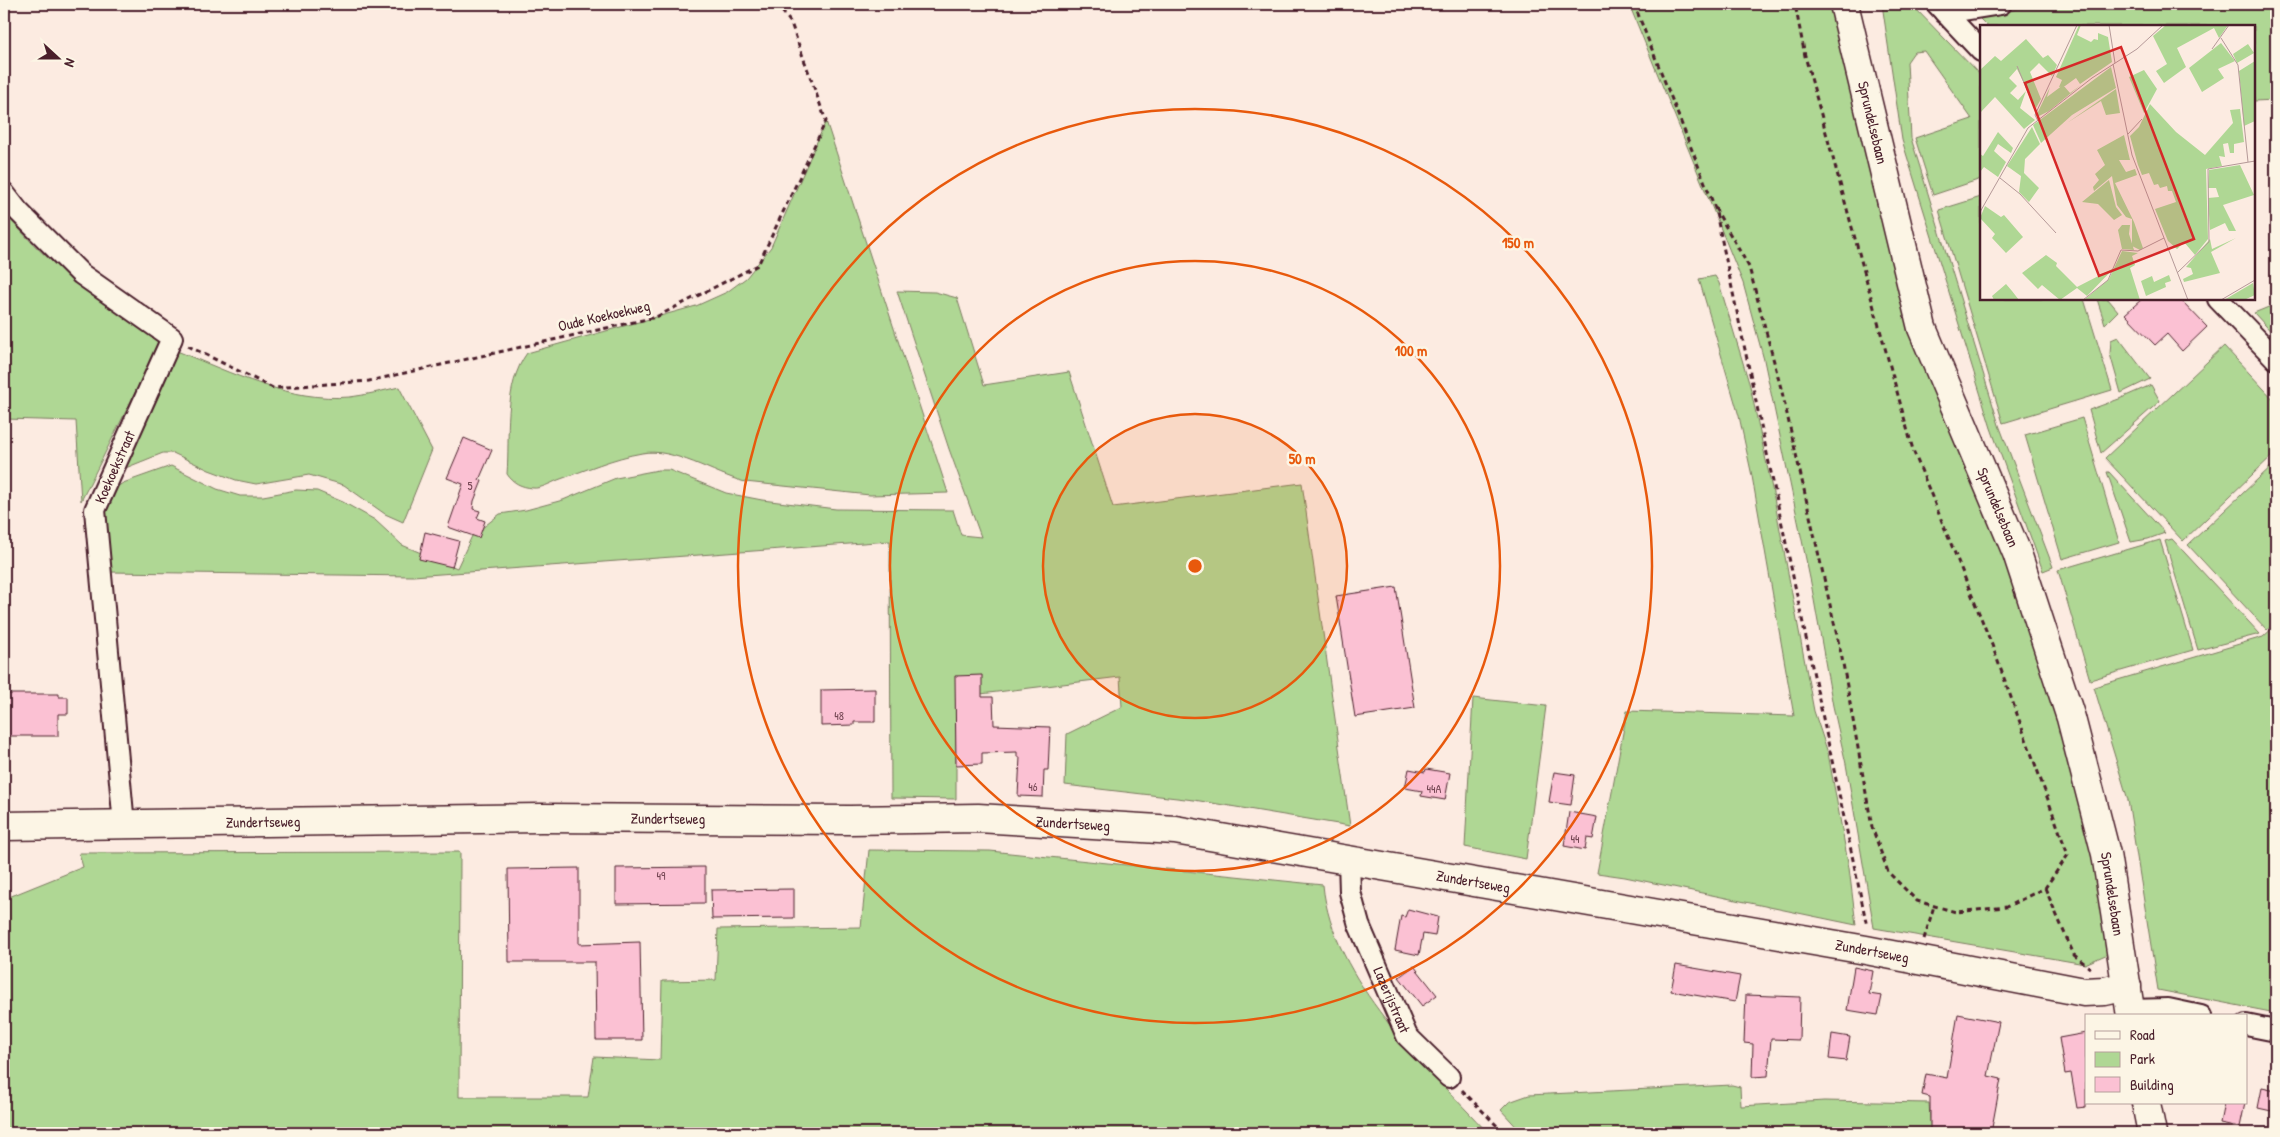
<svg xmlns="http://www.w3.org/2000/svg" width="2280" height="1137" font-family="'Patrick Hand',sans-serif">
  <style>
    .green { fill: #afd794; stroke: #7c7b60 }
    .building { fill: #fbc1d3; stroke: #4a1f2b }
    .lines { fill: none; stroke-linecap: round; stroke-linejoin: round }
    .street-casing { stroke: #4a1f2b; stroke-width: 24 }
    .secondary-casing { stroke: #4a1f2b; stroke-width: 31 }
    .path { stroke: #4a1f2b; stroke-width: 3; stroke-dasharray: 5 4; stroke-linecap: butt }
    .street { stroke: #fcf5e5; stroke-width: 20 }
    .secondary { stroke: #fcf5e5; stroke-width: 28 }
    .ring { fill: none; stroke: #e8590c; stroke-width: 2.5 }
    .labels { text-anchor: middle; stroke-width: 5; stroke-linejoin: round; paint-order: stroke }
    .number-label { font-size: 12px; fill: #764855 }
    .street-label { font-size: 15px; fill: #4a1f2b; stroke: #fcf5e5 }
    .inset-road { fill: none; stroke: #b59998; stroke-width: 1 }
    .view { fill: #d62828; fill-opacity: 0.15; stroke: #d62828; stroke-width: 2.5 }
    .inset-edge { fill: none; stroke: #4a1f2b; stroke-width: 2.5 }
    .centre { fill: #e8590c; stroke: #fcf5e5; stroke-width: 2.5 }
    .ring-label { font-size: 15px; text-anchor: middle; font-weight: bold; fill: #e8590c; stroke: #fcf5e5; stroke-width: 5; stroke-linejoin: round; paint-order: stroke }
  </style>
  <rect width="100%" height="100%" fill="#fcebe1"/>
  <filter id="ink" filterUnits="userSpaceOnUse"><feTurbulence type="fractalNoise" baseFrequency=".02" numOctaves="2"/><feDisplacementMap in="SourceGraphic" scale="10" xChannelSelector="R" yChannelSelector="G"/><feConvolveMatrix kernelMatrix="1 2 1 2 8 2 1 2 1" color-interpolation-filters="sRGB"/></filter>
  <g filter="url(#ink)">
    <g class="green">
      <polygon points="1629,4 1838,4 1859,100 2015,572 2089,826 2110,953 2085,964 1874,928 1846,764 1833,706 1811,583 1764,360 1743,283"/>
      <polygon points="1882,4 1912,5 1981,76 1981,179 1933,195 1915,138 1972,119 1924,51 1914,52 1907,62 1911,138 1999,425 2053,567 2043,571 1991,428 1902,140"/>
      <polygon points="2038,4 2276,4 2276,100 2254,101 2254,26 1987,26 1979,18"/>
      <path d="M 826,121 L 948,493 L 870,495 L 745,482 C 714,474 673,447 642,453 C 613,458 586,470 558,480 C 551,483 540,489 533,488 C 521,487 513,483 507,474 C 510,435 503,386 527,353 L 696,306 L 727,292 L 746,278 L 771,247 Z"/>
      <polygon points="1981,197 1981,299 2084,299 2112,390 2003,423 1939,210"/>
      <path d="M 4,211 C 45,264 105,305 161,341 L 81,501 L 76,421 L 4,419 Z"/>
      <polygon points="1715,276 1719,283 1750,386 1774,498 1814,711 1828,753 1849,868 1856,925 1625,877 1597,873 1627,711 1794,716 1752,476 1739,416 1699,279"/>
      <path d="M 897,291 L 935,292 L 957,298 L 984,385 L 1069,372 L 1113,507 L 1302,483 L 1350,826 L 1194,800 L 1065,785 L 1067,734 L 1122,707 L 1120,677 L 956,697 L 956,799 L 891,798 L 890,541 L 413,576 L 109,572 C 106,545 102,520 109,492 L 123,483 L 171,466 L 217,489 L 240,496 L 263,496 L 296,490 L 317,491 L 343,502 L 375,520 L 402,545 L 457,568 L 472,536 L 500,514 L 526,510 L 563,500 L 616,478 L 658,470 L 669,470 L 726,493 L 762,500 L 836,509 L 953,510 L 961,535 L 981,537 L 949,449 Z"/>
      <polygon points="2097,299 2108,299 2118,311 2105,324"/>
      <polygon points="2276,304 2276,337 2254,313"/>
      <polygon points="2118,337 2150,379 2121,393 2110,354 2111,340"/>
      <polygon points="2224,346 2276,402 2276,452 2183,541 2105,458"/>
      <path d="M 177,351 C 232,373 289,402 350,397 C 366,395 382,391 399,387 L 432,450 L 403,522 L 385,514 L 344,485 L 309,475 L 256,484 L 236,480 L 209,470 L 173,453 L 163,453 L 118,471 Z"/>
      <polygon points="2151,385 2160,401 2101,453 2089,410 2119,399"/>
      <polygon points="2082,418 2119,542 2062,559 2025,435"/>
      <polygon points="2276,462 2276,621 2267,630 2188,545"/>
      <polygon points="2107,472 2109,472 2165,533 2148,539 2131,542"/>
      <polygon points="2172,539 2260,634 2198,650 2165,541"/>
      <polygon points="2160,540 2193,650 2090,680 2058,570"/>
      <polygon points="2276,625 2276,1013 2158,990 2128,800 2094,687 2263,637"/>
      <polygon points="1473,698 1546,706 1526,859 1465,847"/>
      <path d="M 869,850 L 990,851 L 1323,885 C 1332,979 1426,1067 1488,1133 L 4,1133 L 4,1022 L 8,1021 L 4,1010 L 4,899 L 83,867 L 79,853 L 460,852 L 459,1097 L 588,1097 L 594,1057 L 660,1060 L 662,981 L 716,980 L 718,929 L 861,927 Z"/>
      <polygon points="1732,1085 1740,1087 1741,1106 1824,1101 1929,1103 1931,1133 1522,1133 1501,1110 1509,1102 1529,1095"/>
    </g>
    <g class="building">
      <polygon points="2142,299 2180,299 2207,327 2182,351 2167,334 2155,345 2125,314"/>
      <polygon points="464,438 492,450 479,480 482,481 474,501 473,509 480,511 477,518 485,521 479,538 448,527 463,484 447,478"/>
      <polygon points="425,532 459,541 452,567 419,559"/>
      <polygon points="1396,587 1415,708 1355,717 1336,596"/>
      <polygon points="982,675 982,697 993,697 994,725 1050,727 1048,770 1044,770 1043,797 1018,796 1020,757 1017,757 1017,752 982,753 982,764 956,765 955,676"/>
      <polygon points="875,689 875,722 854,722 854,725 821,726 821,690"/>
      <polygon points="4,694 59,694 59,697 68,697 68,714 58,714 58,736 4,736"/>
      <polygon points="1409,769 1425,772 1426,769 1450,773 1445,800 1421,796 1422,791 1405,788"/>
      <polygon points="1554,772 1575,775 1571,805 1549,802"/>
      <polygon points="1569,812 1597,817 1593,839 1587,838 1585,850 1564,846"/>
      <polygon points="705,867 705,903 616,904 616,868"/>
      <polygon points="579,868 579,944 640,942 642,1040 596,1040 595,962 509,962 508,869"/>
      <polygon points="794,889 794,918 712,919 711,890"/>
      <polygon points="1408,909 1438,917 1435,936 1423,934 1419,955 1395,950 1401,916 1405,917"/>
      <polygon points="1676,965 1740,976 1735,1002 1671,991"/>
      <polygon points="1414,966 1437,995 1422,1006 1399,977"/>
      <polygon points="1854,967 1873,971 1869,994 1882,996 1878,1015 1847,1010"/>
      <polygon points="1746,995 1800,997 1799,1040 1771,1039 1768,1076 1752,1077 1753,1044 1744,1043"/>
      <polygon points="1958,1014 1999,1022 1988,1076 2001,1079 1991,1133 1930,1133 1930,1097 1922,1095 1926,1074 1947,1078"/>
      <polygon points="2086,1033 2086,1107 2077,1108 2071,1073 2065,1074 2059,1038"/>
      <polygon points="1832,1034 1850,1037 1846,1061 1829,1059"/>
      <polygon points="2262,1088 2276,1091 2276,1112 2258,1108"/>
      <polygon points="2224,1103 2245,1103 2240,1127 2220,1123"/>
    </g>
    <g class="lines">
      <defs>
        <g id="street">
          <polyline points="1937,4 1981,51"/>
          <polyline points="1945,13 2001,4"/>
          <polyline points="4,193 18,211 81,274 172,338 95,510 124,825"/>
          <polyline points="2218,299 2276,359"/>
          <path id="s1" d="M 1349,860 L 1350,892 L 1359,925 L 1407,1036 L 1449,1077"/>
          <polyline points="2130,1010 2168,1009 2201,1016"/>
          <polyline points="2246,1025 2276,1031"/>
        </g>
        <g id="secondary">
          <path id="s2" d="M 1844,4 L 1922,328 L 2017,553 L 2071,718 L 2106,854 L 2131,1016"/>
          <path id="s3" d="M 4,826 L 542,818 L 850,820 L 978,818 L 1175,830 L 1866,950 L 2084,992 L 2105,991 L 2127,986"/>
          <polyline points="2146,1103 2152,1133"/>
        </g>
      </defs>
      <use href="#street" class="street-casing"/>
      <use href="#secondary" class="secondary-casing"/>
      <g class="path">
        <polyline points="1634,4 1715,208 1867,926"/>
        <polyline points="1715,208 1749,267 1782,392 1842,658 1872,827 1888,872 1917,901 1956,912 2006,907 2045,888 2068,855 1992,645 1913,450 1805,56 1795,4"/>
        <polyline points="188,346 273,388 369,381 656,317 758,265 826,121 791,23 777,4"/>
        <polyline points="2045,888 2074,955 2090,968"/>
        <polyline points="1924,939 1934,906"/>
        <polyline points="1462,1090 1504,1133"/>
      </g>
      <use href="#street" class="street"/>
      <use href="#secondary" class="secondary"/>
    </g>
  </g>
  <circle cx="1195" cy="566" r="152" fill="#e8590c" fill-opacity=".12"/>
  <g class="ring">
    <circle cx="1195" cy="566" r="152"/>
    <circle cx="1195" cy="566" r="305"/>
    <circle cx="1195" cy="566" r="457"/>
  </g>
  <g class="labels">
    <g class="number-label">
      <text x="470" y="490">5</text>
      <text x="839" y="720">48</text>
      <text x="1033" y="791">46</text>
      <text x="1434" y="793">44A</text>
      <text x="1575" y="843">44</text>
      <text x="661" y="880">49</text>
    </g>
    <g class="street-label">
      <text dy="5" stroke="none"><textPath href="#s2" startOffset="122">Sprundelsebaan</textPath></text>
      <text transform="translate(604 316) rotate(-13)" y="5">Oude Koekoekweg</text>
      <text transform="translate(115 467) rotate(-66)" y="5">Koekoekstraat</text>
      <text dy="5" stroke="none"><textPath href="#s2" startOffset="528">Sprundelsebaan</textPath></text>
      <text dy="5" stroke="none"><textPath href="#s3" startOffset="664">Zundertseweg</textPath></text>
      <text dy="5" stroke="none"><textPath href="#s3" startOffset="259">Zundertseweg</textPath></text>
      <text dy="5" stroke="none"><textPath href="#s3" startOffset="1069">Zundertseweg</textPath></text>
      <text dy="5" stroke="none"><textPath href="#s3" startOffset="1474">Zundertseweg</textPath></text>
      <text dy="5" stroke="none"><textPath href="#s2" startOffset="932">Sprundelsebaan</textPath></text>
      <text dy="5" stroke="none"><textPath href="#s3" startOffset="1879">Zundertseweg</textPath></text>
      <text dy="5" stroke="none"><textPath href="#s1" startOffset="148">Lazerijstraat</textPath></text>
    </g>
  </g>
  <g transform="translate(1980 25)">
    <rect width="275" height="275" fill="#fcebe1"/>
    <path d="M 99,0 L 101,0 L 97,10 L 111,17 L 114,14 L 118,15 L 118,8 L 128,12 L 132,37 L 100,59 L 96,53 L 85,61 L 79,62 L 82,55 L 76,52 ZM 186,0 L 248,0 L 239,13 L 234,3 L 197,23 L 206,42 L 184,58 L 176,46 L 187,39 L 173,11 ZM 46,14 L 63,33 L 68,30 L 77,40 L 72,51 L 59,38 L 50,47 L 61,74 L 56,83 L 37,44 L 29,53 L 37,61 L 30,68 L 38,75 L 46,66 L 40,83 L 55,95 L 44,104 L 15,72 L 0,88 L 0,45 L 15,31 L 21,36 ZM 241,18 L 255,36 L 238,44 L 244,53 L 222,67 L 209,43 ZM 268,19 L 274,28 L 257,38 L 253,29 ZM 275,36 L 275,96 L 264,101 L 259,46 ZM 131,42 L 136,63 L 92,90 L 61,118 L 53,100 ZM 164,45 L 177,64 L 164,88 L 149,52 ZM 83,60 L 90,68 L 101,60 L 69,86 L 57,92 L 57,89 L 70,62 L 67,72 ZM 136,64 L 140,88 L 126,90 L 121,76 L 87,98 ZM 170,79 L 196,107 L 225,130 L 253,98 L 250,85 L 260,84 L 264,117 L 254,119 L 254,128 L 250,128 L 248,118 L 243,119 L 245,132 L 239,131 L 242,141 L 226,144 L 228,214 L 215,230 L 204,217 L 197,224 L 188,216 L 175,184 L 196,177 L 192,166 L 188,166 L 187,161 L 180,163 L 178,159 L 174,160 L 169,148 L 162,150 L 158,140 L 150,111 L 159,102 ZM 52,102 L 60,119 L 45,134 L 44,148 L 59,163 L 49,177 L 39,167 L 41,151 L 27,141 ZM 18,107 L 33,123 L 31,128 L 18,119 L 14,126 L 26,137 L 18,152 L 4,142 L 0,147 L 0,129 L 3,131 ZM 144,110 L 150,135 L 139,135 L 146,147 L 155,144 L 157,150 L 135,158 L 154,197 L 163,223 L 160,225 L 152,221 L 152,194 L 146,192 L 137,180 L 132,151 L 114,166 L 113,162 L 119,155 L 115,149 L 125,140 L 117,125 ZM 260,140 L 274,170 L 243,180 L 256,206 L 249,206 L 245,198 L 230,205 L 228,173 L 239,172 L 236,163 L 228,163 L 229,145 ZM 129,155 L 136,182 L 142,190 L 134,195 L 118,179 L 102,177 ZM 5,181 L 21,192 L 24,190 L 43,212 L 26,228 L 12,213 L 15,209 L 0,193 ZM 142,200 L 150,200 L 149,209 L 154,225 L 142,224 L 138,205 ZM 256,213 L 231,227 L 240,248 L 204,257 L 203,254 L 213,249 L 211,243 L 206,242 L 230,214 L 232,224 ZM 142,226 L 158,228 L 152,231 L 155,240 L 150,243 L 160,275 L 104,275 L 129,254 ZM 66,230 L 77,238 L 76,241 L 97,262 L 134,243 L 107,271 L 97,263 L 80,275 L 62,260 L 58,264 L 42,248 ZM 189,250 L 191,256 L 185,258 L 186,262 L 166,271 L 161,256 L 172,251 L 174,257 ZM 273,258 L 275,270 L 264,275 L 244,275 ZM 26,259 L 32,266 L 39,275 L 14,275 L 12,271 Z" fill="#afd794"/>
    <path class="inset-road" d="M 129,0 L 135,38M 241,13 L 258,40 L 268,137M 232,24 L 249,0M 133,39 L 152,130 L 208,275M 37,41 L 56,86M 58,96 L 55,90 L 97,0M 148,109 L 162,94M 20,153 L 40,169 L 76,208M 0,187 L 48,103 L 112,53 L 157,24 L 183,0M 197,248 L 229,217 L 228,144 L 275,136M 103,275 L 128,255 L 141,225 L 158,226 L 184,213M 241,275 L 275,255"/>
    <path class="view" d="M 141,22 L 214,214 L 119,251 L 45,58 Z"/>
    <rect width="275" height="275" class="inset-edge"/>
  </g>
  <circle cx="1195" cy="566" r="8" class="centre"/>
  <g class="ring-label">
    <text x="1518" y="248">150 m</text>
    <text x="1411" y="356">100 m</text>
    <text x="1302" y="464">50 m</text>
  </g>
  <rect width="2280" height="1137" fill="none" stroke="#fcf5e5" stroke-width="20"/>
  <rect x="10" y="10" width="2260" height="1117" fill="none" stroke="#4a1f2b" stroke-width="2" filter="url(#ink)"/>
  <rect x="2085" y="1014" width="162" height="90" fill="#fcf5e5" stroke="#b59f9b"/>
  <rect x="2095" y="1031" width="25" height="8" fill="#fcf5e5" stroke="#b59f9b"/>
  <text x="2130" y="1040" font-size="15" fill="#4a1f2b">Road</text>
  <rect x="2095" y="1052" width="25" height="15" fill="#afd794" stroke="#b59f9b"/>
  <text x="2130" y="1064" font-size="15" fill="#4a1f2b">Park</text>
  <rect x="2095" y="1077" width="25" height="15" fill="#fbc1d3" stroke="#b59f9b"/>
  <text x="2130" y="1090" font-size="15" fill="#4a1f2b">Building</text>
  <g transform="translate(58 58) rotate(111)" stroke="#fcf5e5" stroke-width="4" paint-order="stroke">
  <path d="M0-4L9 19L0 12L-9 19Z" fill="#4a1f2b"/>
  <text y="-8" font-size="14" font-weight="bold" text-anchor="middle" fill="#4a1f2b">N</text>
  </g>
</svg>
